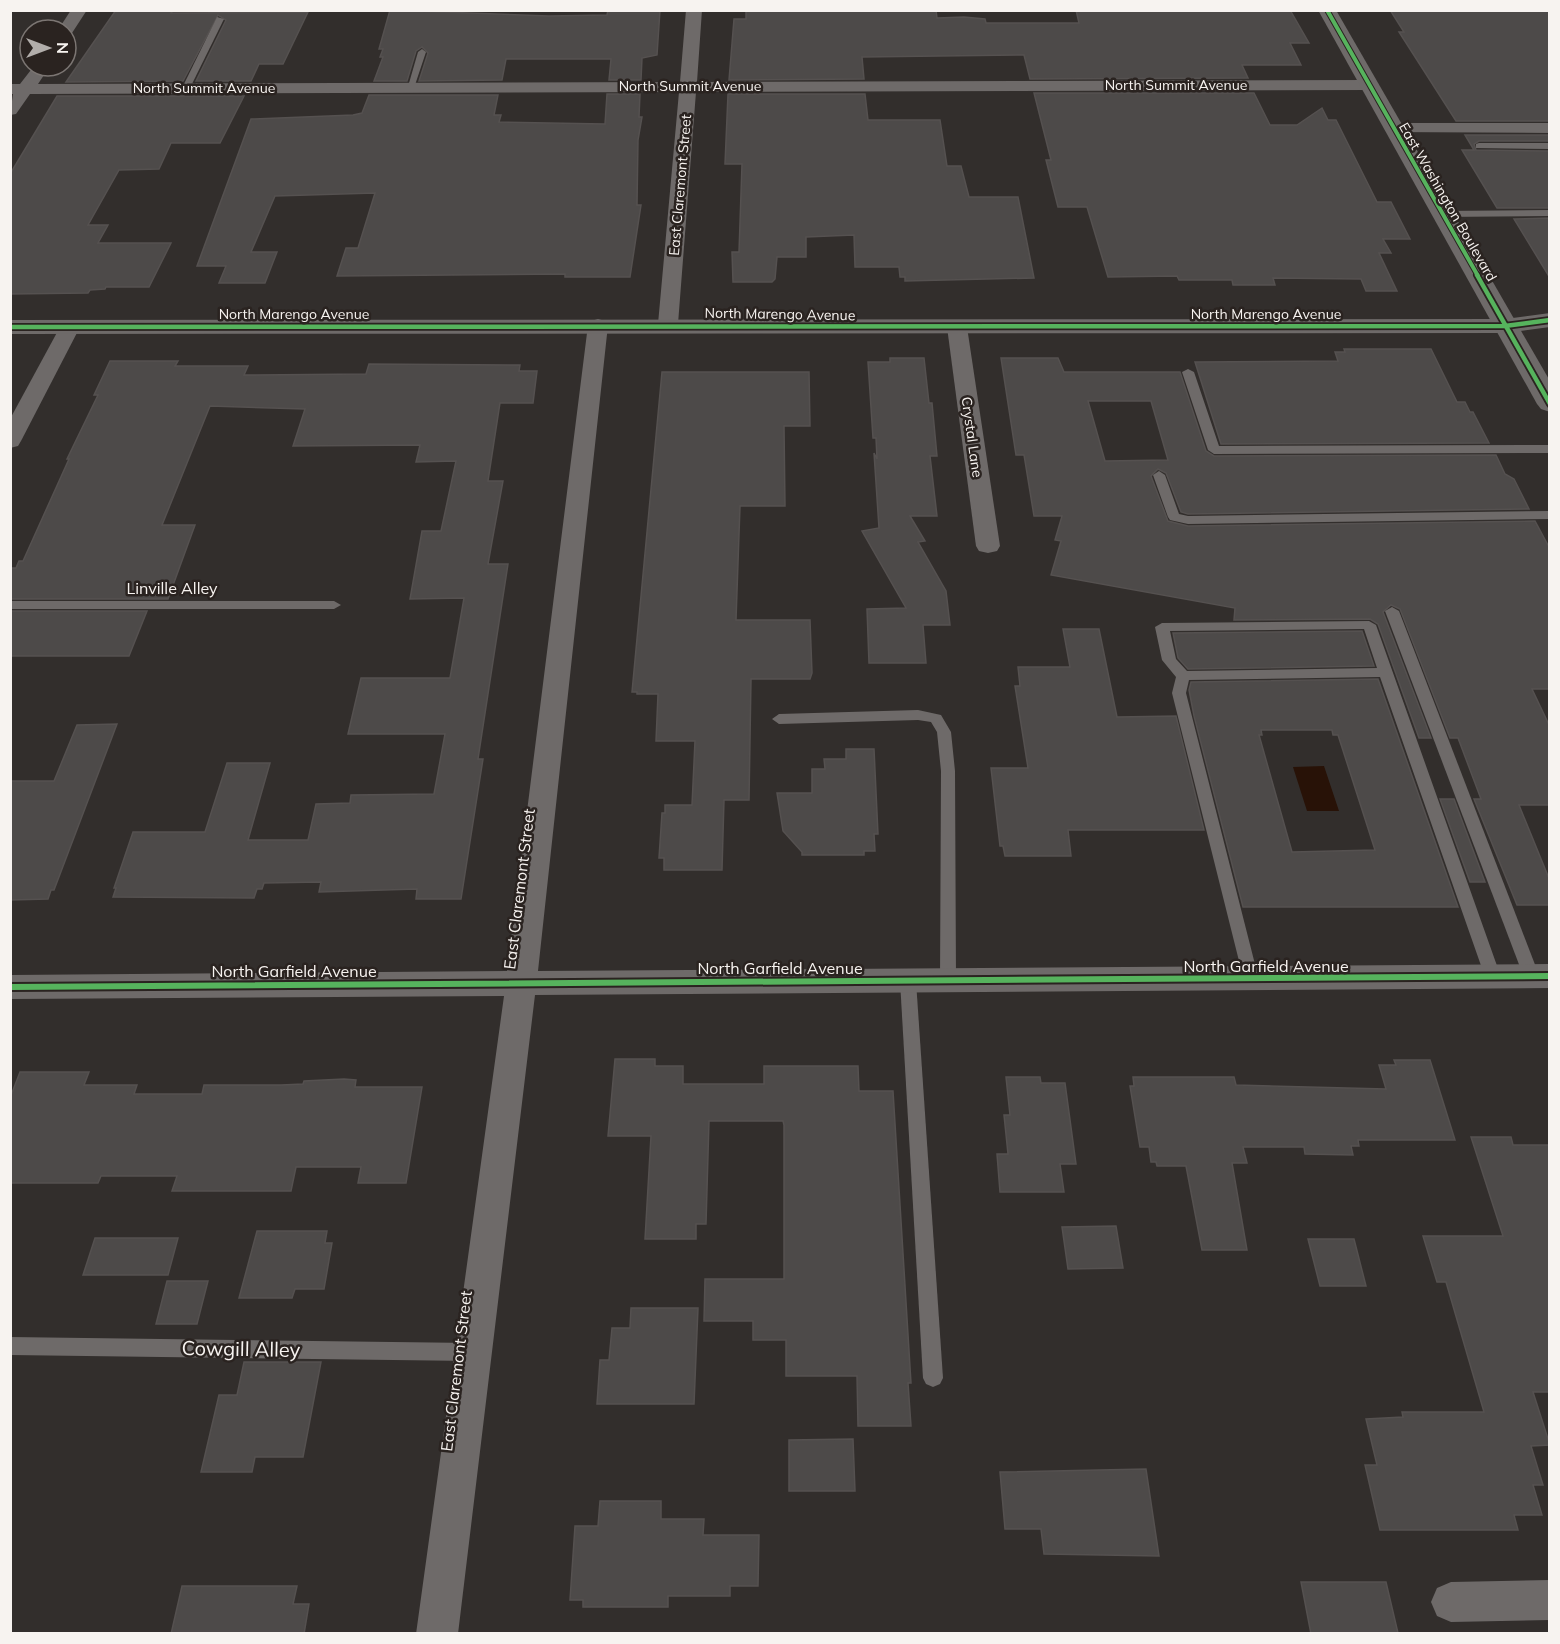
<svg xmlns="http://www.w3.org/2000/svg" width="1560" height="1644" font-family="Mulish,sans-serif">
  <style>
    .water { fill: #281207 }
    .building { fill: #4d4a49; stroke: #555150; stroke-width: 1.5; fill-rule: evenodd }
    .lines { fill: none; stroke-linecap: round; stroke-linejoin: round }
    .service { fill: #6e6a69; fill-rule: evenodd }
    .minor { fill: #6e6a69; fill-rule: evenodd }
    .tertiary { fill: #6e6a69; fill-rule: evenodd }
    .secondary { fill: #6e6a69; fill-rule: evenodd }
    .cycleway-far2-casing { stroke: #2a2320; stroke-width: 6 }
    .cycleway-far1-casing { stroke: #2a2320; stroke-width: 8 }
    .cycleway-casing { stroke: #2a2320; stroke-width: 10 }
    .cycleway-far2 { stroke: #56b35d; stroke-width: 4 }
    .cycleway-far1 { stroke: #56b35d; stroke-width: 4.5 }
    .cycleway { stroke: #56b35d; stroke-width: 6 }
    .labels { text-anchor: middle; stroke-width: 5; stroke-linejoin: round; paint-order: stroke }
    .far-street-label { font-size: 14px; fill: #f7f3f0; stroke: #2a2320 }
    .street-label { font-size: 16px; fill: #f7f3f0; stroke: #2a2320 }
    .near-street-label { font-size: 20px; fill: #f7f3f0; stroke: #2a2320 }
  </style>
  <rect width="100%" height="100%" fill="#322e2c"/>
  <polygon class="water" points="1324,766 1339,811 1307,811 1293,767"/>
  <g class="building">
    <polygon points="116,10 173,10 171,13 308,12 283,64 259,64 251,81 196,81 226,20 218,15 183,81 66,82"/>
    <polygon points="390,10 549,16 607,15 608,10 660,10 657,55 642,58 641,80 609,80 611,59 506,59 502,80 419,81 428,53 422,47 416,51 407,81 374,81 383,57 380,57 383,49 379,49"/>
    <polygon points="746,10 936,10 937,18 964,17 985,19 986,23 1079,23 1076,10 1290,10 1309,43 1290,43 1301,65 1242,65 1248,78 1030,79 1024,55 862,57 864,79 729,80 734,19 746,19"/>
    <polygon points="1390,10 1550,10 1550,121 1456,121 1399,32 1404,32"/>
    <polygon points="1034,93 1254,93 1270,125 1297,125 1322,108 1328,120 1336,120 1377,202 1391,202 1410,239 1383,239 1391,253 1379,253 1397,291 1366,291 1361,279 1273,278 1275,285 1233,285 1232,280 1179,280 1177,276 1108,277 1087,207 1058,207 1046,160 1051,160"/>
    <polygon points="607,94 640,94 639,117 642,117 638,140 637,205 641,205 630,277 565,277 565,274 337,276 346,248 358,248 375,193 275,196 251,252 277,252 265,283 219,283 226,266 197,266 251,119 353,115 362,113 369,95 498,95 494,115 501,115 499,122 605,124"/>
    <polygon points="728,94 865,94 868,120 940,120 947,166 961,166 969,197 1018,197 1034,278 905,281 905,277 900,277 899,267 855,267 854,235 806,237 806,257 777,257 775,279 772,282 733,282 732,252 739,252 742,164 725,164"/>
    <polygon points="57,96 244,96 220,143 171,143 159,169 119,170 88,225 108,225 98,243 171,243 149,287 106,287 105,289 90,290 88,293 10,294 10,174"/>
    <polygon points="1465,135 1550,135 1550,141 1479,141 1474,144 1476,150 1550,151 1550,208 1497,208 1462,150 1474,150"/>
    <polygon points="1550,218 1550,278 1514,219"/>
    <polygon points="1344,349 1431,349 1457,402 1465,402 1470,412 1473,412 1489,443 1221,444 1195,362 1338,361 1335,352 1345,352"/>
    <polygon points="890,358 924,358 929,403 932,403 937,456 930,456 937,516 910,516 925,541 918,542 946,591 950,625 923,625 926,663 869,663 867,609 906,608 862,531 879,528 874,453 877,459 876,438 873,438 868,362 890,362"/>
    <path d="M 1001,358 L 1058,358 L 1064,372 L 1180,372 L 1206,451 L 1214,456 L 1496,455 L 1505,474 L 1514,479 L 1529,509 L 1188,514 L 1181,512 L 1166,473 L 1158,469 L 1151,476 L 1168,521 L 1188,526 L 1535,521 L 1550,549 L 1550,689 L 1532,689 L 1550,727 L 1550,805 L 1519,805 L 1550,881 L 1550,905 L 1517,905 L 1474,799 L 1481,799 L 1458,738 L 1450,738 L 1400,609 L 1391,605 L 1383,612 L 1431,738 L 1419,738 L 1378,624 L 1370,619 L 1234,620 L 1235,608 L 1051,575 L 1061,541 L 1055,540 L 1062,516 L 1034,516 L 1024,455 L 1016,455 ZM 1088,401 L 1151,401 L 1168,460 L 1105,461 Z"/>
    <polygon points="110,361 178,361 175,366 248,366 244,375 366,374 369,364 520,365 519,371 537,371 533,403 500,403 488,481 503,481 488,564 508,564 478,759 483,759 461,899 416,899 417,889 319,892 321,882 264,883 262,889 257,889 254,898 113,897 116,888 114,888 133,832 205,832 227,763 270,763 248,840 308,840 316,804 350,803 351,795 434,794 445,734 348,734 361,678 450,678 464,598 410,599 422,531 441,531 456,461 416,462 420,445 293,446 305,409 210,406 162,525 195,525 168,599 10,599 10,568 16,568 19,561 23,561 69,459 67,459 98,395 94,395"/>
    <polygon points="662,372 809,372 810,426 784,426 785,506 740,506 736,620 810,620 812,673 810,679 751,679 749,800 724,800 722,870 664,870 664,858 659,858 662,813 665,813 665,805 692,805 695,741 656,741 658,694 637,694 637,692 632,692"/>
    <polygon points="10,611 147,611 129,656 10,656"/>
    <polygon points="1063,629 1099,629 1117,717 1176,716 1204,830 1068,830 1071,856 1005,856 1003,846 1000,846 991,768 1028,768 1015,686 1020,686 1018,667 1070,667"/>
    <polygon points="1362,631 1374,666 1188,669 1178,658 1173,633"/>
    <path d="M 1378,679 L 1458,907 L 1243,907 L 1194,716 L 1189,690 L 1191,682 ZM 1261,730 L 1332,730 L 1333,735 L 1338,735 L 1375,850 L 1292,852 L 1259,735 L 1262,735 Z"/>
    <polygon points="117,724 54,890 51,890 48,899 10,900 10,781 54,781 77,725"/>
    <polygon points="846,749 874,749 878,834 874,834 875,851 864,851 864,855 802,855 802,852 783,831 777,793 812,793 812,769 825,769 824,759 846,759"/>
    <polygon points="1440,799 1454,799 1485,882 1470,882"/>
    <polygon points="615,1059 655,1059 655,1066 683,1066 683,1084 764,1084 764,1066 858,1066 859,1091 893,1091 911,1383 908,1383 911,1426 858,1426 857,1376 786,1376 786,1340 753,1340 753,1321 704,1321 705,1279 784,1279 784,1125 783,1121 709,1121 706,1224 696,1224 696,1239 645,1239 651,1136 608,1136"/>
    <polygon points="1394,1060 1430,1060 1455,1140 1358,1140 1359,1146 1351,1146 1353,1155 1305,1154 1304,1147 1243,1147 1247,1163 1232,1163 1247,1250 1202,1250 1186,1166 1157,1166 1156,1162 1151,1162 1149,1147 1140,1147 1130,1086 1134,1086 1133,1077 1234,1077 1236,1085 1386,1089 1379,1065 1396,1065"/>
    <polygon points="20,1072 89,1072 84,1085 137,1085 134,1094 202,1094 204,1085 281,1085 303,1084 304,1081 344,1079 356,1080 355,1087 422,1087 406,1183 358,1183 361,1167 296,1167 291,1191 172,1191 177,1176 101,1176 98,1183 10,1183 10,1098"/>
    <polygon points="1006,1077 1040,1077 1041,1083 1065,1083 1076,1164 1060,1164 1064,1192 1000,1192 997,1154 1008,1154 1004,1115 1010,1115"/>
    <polygon points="1471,1137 1511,1137 1513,1145 1550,1145 1550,1392 1533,1392 1550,1445 1531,1446 1543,1485 1533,1485 1542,1515 1514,1515 1518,1530 1380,1530 1365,1465 1377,1465 1366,1419 1403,1417 1402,1412 1484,1412 1446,1282 1437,1282 1423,1236 1503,1236"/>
    <polygon points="1116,1226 1123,1268 1068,1269 1062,1227"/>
    <polygon points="257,1231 327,1231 325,1243 332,1243 324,1289 295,1289 292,1298 239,1298"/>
    <polygon points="95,1238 178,1238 168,1275 83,1275"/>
    <polygon points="1308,1239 1354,1239 1366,1286 1320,1286"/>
    <polygon points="167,1281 208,1281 197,1324 156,1324"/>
    <polygon points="631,1308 698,1308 694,1404 597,1404 600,1360 609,1360 612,1328 630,1328"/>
    <polygon points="244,1362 321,1362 303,1457 255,1457 252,1472 201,1472 219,1395 237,1395"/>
    <polygon points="853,1439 855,1491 789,1491 789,1440"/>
    <polygon points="1146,1469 1159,1556 1044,1554 1041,1529 1005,1529 1000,1472"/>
    <polygon points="600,1501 661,1501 661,1519 704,1519 703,1535 759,1535 758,1586 730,1586 730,1596 668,1596 668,1607 583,1607 583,1600 570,1600 575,1526 598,1526"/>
    <polygon points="1301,1582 1386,1582 1398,1633 1311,1634"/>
    <polygon points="182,1586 297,1586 293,1604 309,1604 304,1634 171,1634"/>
  </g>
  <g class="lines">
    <g class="service">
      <polygon points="217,17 224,19 190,88 183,90 182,88"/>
      <polygon points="422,49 426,52 414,88 407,90 418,52"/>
      <polygon points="1479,143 1549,143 1550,149 1476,148 1476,144"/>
      <polygon points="1550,210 1550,216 1442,217 1437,214 1442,211"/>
      <polygon points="1188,369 1194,372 1219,446 1550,445 1550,453 1214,454 1208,450 1182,372"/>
      <polygon points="1159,471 1165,475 1179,514 1188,516 1550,511 1550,519 1188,524 1170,520 1168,517 1153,475"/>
      <polygon points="10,601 334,601 341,605 334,609 10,609"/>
      <polygon points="1392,607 1399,611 1539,975 1537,979 1525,979 1523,975 1385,611"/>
      <path d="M 1369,621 L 1376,625 L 1501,977 L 1499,981 L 1487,981 L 1485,977 L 1380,677 L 1189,680 L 1186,693 L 1259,980 L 1257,985 L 1245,985 L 1172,693 L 1176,677 L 1162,660 L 1155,627 L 1162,623 ZM 1364,629 L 1377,668 L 1187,671 L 1176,659 L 1170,631 Z"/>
      <polygon points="918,710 941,715 951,732 955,771 956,980 954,985 942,985 940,980 941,771 937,732 931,722 918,720 779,724 772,719 779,714"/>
      <polygon points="908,975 914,976 916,981 943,1378 940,1384 933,1387 926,1384 923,1378 900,981 902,976"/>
      <polygon points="10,1337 472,1343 479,1346 482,1352 479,1358 472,1361 10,1355"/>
    </g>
    <g class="minor">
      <polygon points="71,10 87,10 72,33 66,35 66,30 58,30"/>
      <polygon points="686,10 702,10 697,82 1369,80 1377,85 1369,90 696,92 678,324 675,328 661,328 658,324 679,92 30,94 16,114 10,115 13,94 10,94 10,84 20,84 34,66 50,66 38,84 680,82"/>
      <polygon points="1393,123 1550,123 1550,133 1387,132 1384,128 1387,124"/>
      <polygon points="598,319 605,321 608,325 538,971 1550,964 1550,988 535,995 458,1634 416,1634 504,996 10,999 10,975 507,971 588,325 591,321"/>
      <polygon points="70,321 77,323 80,327 21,441 18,446 10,448 10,419 60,327 63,323"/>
      <polygon points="957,321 964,323 967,327 1000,546 997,551 988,553 979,551 976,546 947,327 950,323"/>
      <polygon points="1550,1580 1550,1620 1451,1622 1437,1616 1431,1602 1437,1588 1451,1582"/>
    </g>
    <polygon class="tertiary" points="1550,313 1550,327 1505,333 10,334 10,320 1505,319"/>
    <polygon class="secondary" points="1318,10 1336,10 1550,381 1550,412 1541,409 1537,404"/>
    <defs>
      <polyline id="cycleway-far2" points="1327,10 1478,276"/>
      <g id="cycleway-far1">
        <polyline points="1477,275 1550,404"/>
        <polyline points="10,327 1505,326 1550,320"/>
      </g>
      <polyline id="cycleway" points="10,987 1550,976"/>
    </defs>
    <use href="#cycleway-far2" class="cycleway-far2-casing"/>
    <use href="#cycleway-far1" class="cycleway-far1-casing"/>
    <use href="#cycleway" class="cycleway-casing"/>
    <use href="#cycleway-far2" class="cycleway-far2"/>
    <use href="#cycleway-far1" class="cycleway-far1"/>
    <use href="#cycleway" class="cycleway"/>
  </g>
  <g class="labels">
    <g class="far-street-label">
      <text x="1176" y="90">North Summit Avenue</text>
      <text x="690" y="91">North Summit Avenue</text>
      <text x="204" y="93">North Summit Avenue</text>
      <text transform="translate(680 185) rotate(-85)" y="5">East Claremont Street</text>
      <text transform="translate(1448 202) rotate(60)" y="5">East Washington Boulevard</text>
      <text x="294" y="319">North Marengo Avenue</text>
      <text transform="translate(780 314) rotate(1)" y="5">North Marengo Avenue</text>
      <text x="1266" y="319">North Marengo Avenue</text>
      <text transform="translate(972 437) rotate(82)" y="5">Crystal Lane</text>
    </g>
    <g class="street-label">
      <text x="172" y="594">Linville Alley</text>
      <text transform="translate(519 889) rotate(-83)" y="6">East Claremont Street</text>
      <text x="1266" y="972">North Garfield Avenue</text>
      <text x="780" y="974">North Garfield Avenue</text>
      <text x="294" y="977">North Garfield Avenue</text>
      <text transform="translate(456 1371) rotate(-83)" y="6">East Claremont Street</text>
    </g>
    <g class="near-street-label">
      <text transform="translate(241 1349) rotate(1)" y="7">Cowgill Alley</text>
    </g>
  </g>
  <rect width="1560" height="1644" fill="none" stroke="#f7f3f0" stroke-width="24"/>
  <g transform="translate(48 48) rotate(90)"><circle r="28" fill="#2a2320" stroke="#7c7673" stroke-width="1.5"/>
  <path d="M0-4.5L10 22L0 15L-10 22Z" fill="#b2aeab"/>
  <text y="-9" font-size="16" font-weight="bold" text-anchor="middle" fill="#f7f3f0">N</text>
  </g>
</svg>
